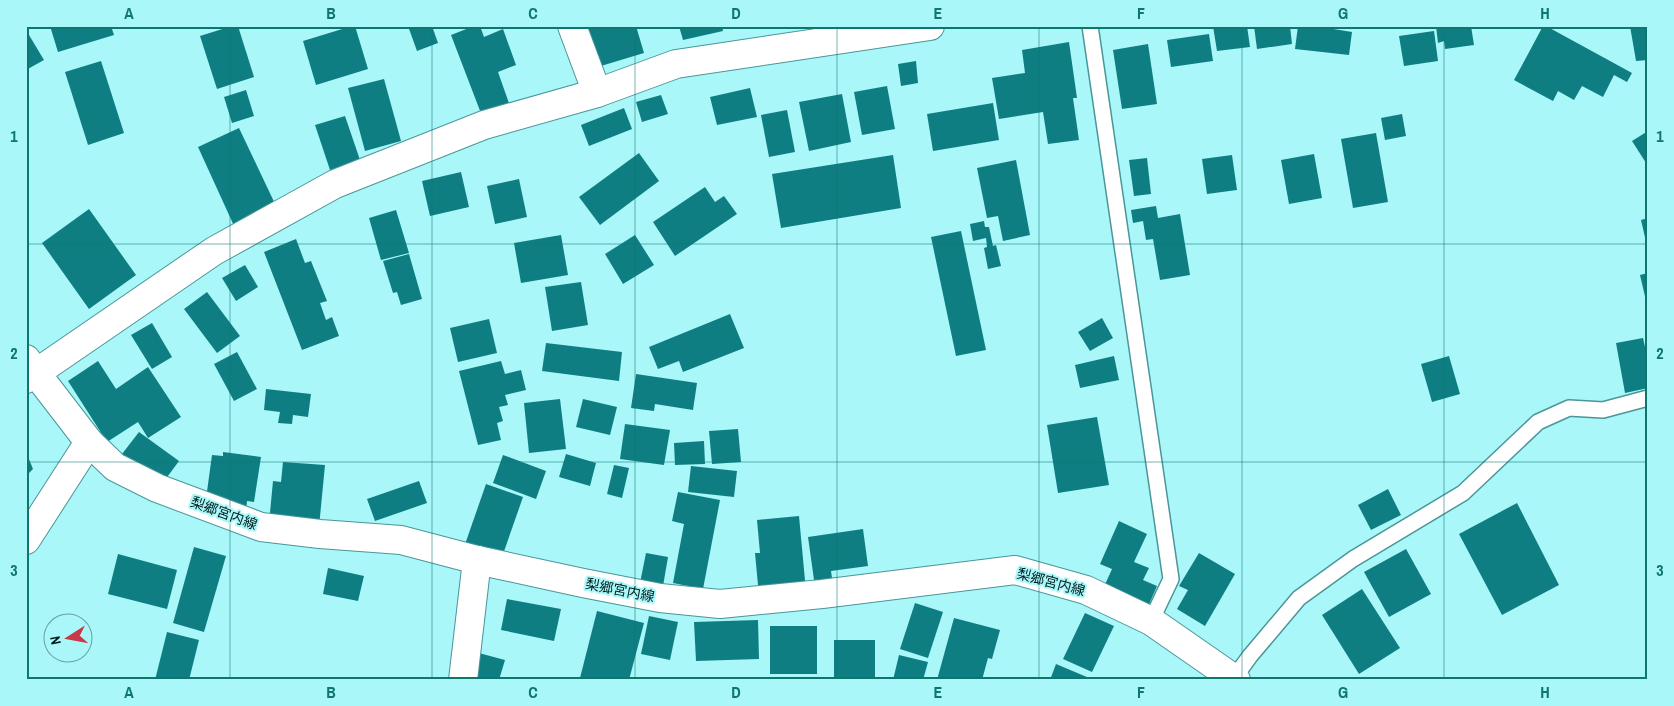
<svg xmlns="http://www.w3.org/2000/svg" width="1674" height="706" font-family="'Archivo Narrow','Noto Sans JP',sans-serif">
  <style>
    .building { fill: #0f7e82 }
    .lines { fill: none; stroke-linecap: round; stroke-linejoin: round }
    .lane-casing { stroke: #4a9699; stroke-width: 18 }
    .street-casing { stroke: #4a9699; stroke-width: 30 }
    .secondary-casing { stroke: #4a9699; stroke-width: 30 }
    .primary-casing { stroke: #4a9699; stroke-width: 30 }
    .lane { stroke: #fff; stroke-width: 15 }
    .street { stroke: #fff; stroke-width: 28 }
    .secondary { stroke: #fff; stroke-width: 28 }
    .primary { stroke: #fff; stroke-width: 28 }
    .grid { fill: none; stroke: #0f766e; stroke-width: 1; stroke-opacity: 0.55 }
    .labels { text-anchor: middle; stroke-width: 4; stroke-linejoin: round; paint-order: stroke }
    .street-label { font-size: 14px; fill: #001c1d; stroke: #aaf7f9 }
    .neatline { fill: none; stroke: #0f766e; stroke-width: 2 }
    .grid-label { font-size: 16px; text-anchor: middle; font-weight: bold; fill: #0f766e }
  </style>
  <rect width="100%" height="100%" fill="#aaf7f9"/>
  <g class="building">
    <polygon points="50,26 111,26 114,35 58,52"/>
    <polygon points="232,26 238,26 254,77 217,89 200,36"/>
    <polygon points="352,26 355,26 368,69 316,85 303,41"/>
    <polygon points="408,26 432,26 438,43 417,51"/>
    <polygon points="474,26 480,26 484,37 503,29 516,65 498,72 510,106 482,116 451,35"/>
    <polygon points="579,26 636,26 644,53 591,69"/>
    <polygon points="679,26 722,26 723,31 683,40"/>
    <polygon points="1213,26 1247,26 1250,47 1217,51"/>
    <polygon points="1254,26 1290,26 1292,44 1257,49"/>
    <polygon points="1298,26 1315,26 1352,32 1349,55 1295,49"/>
    <polygon points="1436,26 1471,26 1474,45 1445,49 1444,41 1438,43"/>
    <polygon points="1543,26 1546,26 1632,73 1627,82 1614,75 1603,97 1582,86 1574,100 1558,91 1553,101 1514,80"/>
    <polygon points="1630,26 1648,26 1648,60 1636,61"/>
    <polygon points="26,30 44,60 26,70"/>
    <polygon points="1434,31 1438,61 1404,66 1399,36"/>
    <polygon points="1209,34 1213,61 1171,67 1167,40"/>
    <polygon points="1069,42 1077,98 1073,98 1079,140 1048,144 1043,112 999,119 992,78 1025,73 1022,50"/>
    <polygon points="1148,44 1157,104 1122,109 1113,50"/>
    <polygon points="101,61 124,133 88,145 65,72"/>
    <polygon points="916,61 918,83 901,86 898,64"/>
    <polygon points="384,79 401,141 365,151 348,88"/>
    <polygon points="887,86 895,129 862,135 854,92"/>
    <polygon points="750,88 757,117 717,125 710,97"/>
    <polygon points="246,90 254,116 232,123 224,97"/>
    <polygon points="842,94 851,142 809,151 799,102"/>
    <polygon points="661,95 668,114 642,122 636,102"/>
    <polygon points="993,103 999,140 933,151 927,114"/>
    <polygon points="624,108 632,129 589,146 581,125"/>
    <polygon points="787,110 795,152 769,157 761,115"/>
    <polygon points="1402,114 1406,136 1385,140 1381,118"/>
    <polygon points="345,116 360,160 330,170 315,125"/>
    <polygon points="239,128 277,208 235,228 198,147"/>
    <polygon points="1648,131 1648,166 1632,141"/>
    <polygon points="1376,133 1388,202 1353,208 1341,139"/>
    <polygon points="639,153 659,181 600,225 579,197"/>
    <polygon points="1314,154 1322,198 1289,204 1281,160"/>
    <polygon points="893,155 901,208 781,228 772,174"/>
    <polygon points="1232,155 1237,190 1207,194 1202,159"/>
    <polygon points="1147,158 1151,194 1134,196 1129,160"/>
    <polygon points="1016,160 1030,235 1003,241 998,216 987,218 977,168"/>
    <polygon points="461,172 469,207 430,216 422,181"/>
    <polygon points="519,179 527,217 495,224 487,186"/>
    <polygon points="705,187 715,202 724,196 737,214 675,256 653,222"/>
    <polygon points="1156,206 1158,218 1180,214 1190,275 1160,280 1153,239 1146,240 1143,221 1133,223 1131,210"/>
    <polygon points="89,209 136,275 89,309 42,243"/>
    <polygon points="396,210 409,253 381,260 369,218"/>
    <polygon points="1648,218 1648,246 1647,246 1641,220"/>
    <polygon points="984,221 985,227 989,227 993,246 996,245 1001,266 988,269 984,248 987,247 986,238 973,241 970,224"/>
    <polygon points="961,231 986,350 956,356 931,237"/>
    <polygon points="561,235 568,275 521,283 514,243"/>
    <polygon points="635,235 654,265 623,284 605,254"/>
    <polygon points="296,239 305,263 311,261 327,301 320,303 326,320 332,317 339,336 302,350 264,252"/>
    <polygon points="409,254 422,299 401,305 397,292 393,293 383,261"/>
    <polygon points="245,265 258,287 236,301 222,278"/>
    <polygon points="1648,273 1648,304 1647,305 1640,275"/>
    <polygon points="581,282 588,325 552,331 545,287"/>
    <polygon points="207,292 240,336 217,353 184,309"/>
    <polygon points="730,314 744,348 683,372 679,361 658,369 649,347"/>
    <polygon points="1102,318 1113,338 1090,351 1078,332"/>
    <polygon points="489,319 497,353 458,362 450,328"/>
    <polygon points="152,323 172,357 152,369 131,335"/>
    <polygon points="1643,338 1648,360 1648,388 1625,393 1616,343"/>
    <polygon points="546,343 622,352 619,381 542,371"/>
    <polygon points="237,352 257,389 234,401 214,364"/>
    <polygon points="1114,356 1119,380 1080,388 1075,365"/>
    <polygon points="1449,356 1460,394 1432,402 1421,364"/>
    <polygon points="98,361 116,389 148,367 181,417 148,438 138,422 107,442 68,381"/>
    <polygon points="501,361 505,374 521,370 526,390 505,395 508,405 499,407 503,421 497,423 501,440 478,445 459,371"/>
    <polygon points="636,374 697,383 693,410 655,404 654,411 631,408"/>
    <polygon points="266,389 311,394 308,417 293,415 292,424 278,423 280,412 264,410"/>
    <polygon points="560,399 566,449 529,453 524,403"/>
    <polygon points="583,399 617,407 610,435 576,427"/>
    <polygon points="1097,417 1109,485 1058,493 1047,425"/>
    <polygon points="625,424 670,430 664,465 620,459"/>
    <polygon points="738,429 741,462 712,464 709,431"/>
    <polygon points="139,432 179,461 162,484 122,454"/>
    <polygon points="704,441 705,464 675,465 674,443"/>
    <polygon points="26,452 33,469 26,476"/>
    <polygon points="223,452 261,457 254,502 247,501 246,512 205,506 212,455 223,456"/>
    <polygon points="566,454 596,463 590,486 559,477"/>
    <polygon points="503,455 546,471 536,499 493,483"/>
    <polygon points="283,462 325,465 319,527 269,523 273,481 281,482"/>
    <polygon points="614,465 629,468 622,498 607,494"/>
    <polygon points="691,466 737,471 734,497 688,492"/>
    <polygon points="419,481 427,503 375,521 367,499"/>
    <polygon points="486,484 523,497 502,557 462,553"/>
    <polygon points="1388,489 1401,515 1371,530 1358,505"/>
    <polygon points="678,492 720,500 703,589 673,583 684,524 672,521"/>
    <polygon points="1517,503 1559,585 1502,615 1459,534"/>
    <polygon points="799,516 806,591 759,596 755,553 760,553 757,520"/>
    <polygon points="1119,521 1147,534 1134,562 1149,568 1143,580 1157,586 1147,609 1103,589 1112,569 1100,564"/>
    <polygon points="863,529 868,566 831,571 833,585 815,587 808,537"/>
    <polygon points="194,547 226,556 204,632 173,623"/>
    <polygon points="1406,549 1431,594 1389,617 1364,572"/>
    <polygon points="646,553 668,557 662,592 639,588"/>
    <polygon points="1199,553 1235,574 1205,626 1177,609 1188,590 1179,586"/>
    <polygon points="118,554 177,570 167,609 108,594"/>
    <polygon points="328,568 364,576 358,601 323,594"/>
    <polygon points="1362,589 1400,648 1359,674 1322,615"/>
    <polygon points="507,599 561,609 554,641 501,630"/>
    <polygon points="915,603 943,612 928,658 900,649"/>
    <polygon points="597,611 644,623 629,680 587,680 580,678"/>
    <polygon points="1085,613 1114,626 1092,672 1063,659"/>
    <polygon points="649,616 678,622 670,660 641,654"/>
    <polygon points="954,618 1000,630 992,659 988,658 982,680 937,680"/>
    <polygon points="758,620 759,659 696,661 694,622"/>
    <rect x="770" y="626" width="47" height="48"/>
    <polygon points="167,632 199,640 189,680 155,680"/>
    <rect x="834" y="640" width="41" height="40"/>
    <polygon points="475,652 505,660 499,680 467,680"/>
    <polygon points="899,655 928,662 923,680 893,680"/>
    <polygon points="1056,664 1094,680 1050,680"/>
  </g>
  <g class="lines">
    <defs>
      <g id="lane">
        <polyline points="1090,26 1171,579 1151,621"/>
        <polyline points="1234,678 1250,656 1299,598 1353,559 1463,493 1538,422 1569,408 1603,410 1648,398"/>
      </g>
      <g id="street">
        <polyline points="572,26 597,93"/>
        <polyline points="26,540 89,442"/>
        <polyline points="463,680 477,560"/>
      </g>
      <polyline id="secondary" points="930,26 676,64 597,93 484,125 335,184 214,251 36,373 89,442 115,467 157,488 261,527 320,534 401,540 477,560 583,583 660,598 720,604 822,594 1015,570 1086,590 1151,621 1236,680"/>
      <polyline id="primary" points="26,359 36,373 26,379"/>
    </defs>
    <use href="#lane" class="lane-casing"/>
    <use href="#street" class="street-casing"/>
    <use href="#secondary" class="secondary-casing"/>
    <use href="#primary" class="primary-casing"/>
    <use href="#lane" class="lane"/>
    <use href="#street" class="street"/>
    <use href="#secondary" class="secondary"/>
    <use href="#primary" class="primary"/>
  </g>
  <path class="grid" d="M 230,26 L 230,680M 432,26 L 432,680M 635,26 L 635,680M 837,26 L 837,680M 1039,26 L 1039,680M 1242,26 L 1242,680M 1444,26 L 1444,680M 26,244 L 1648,244M 26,462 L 1648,462"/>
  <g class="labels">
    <g class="street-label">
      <text transform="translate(224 513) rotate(20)" y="5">梨郷宮内線</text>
      <text transform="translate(1051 582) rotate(15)" y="5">梨郷宮内線</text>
      <text transform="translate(620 590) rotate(11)" y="5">梨郷宮内線</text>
    </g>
  </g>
  <rect width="1674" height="706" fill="none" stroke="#aaf7f9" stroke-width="55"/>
  <g transform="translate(68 638) rotate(259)"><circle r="24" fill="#aaf7f9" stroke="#669fa1"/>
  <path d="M0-4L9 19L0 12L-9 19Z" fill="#c8384a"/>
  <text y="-8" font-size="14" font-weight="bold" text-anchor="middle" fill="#001c1d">N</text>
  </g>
  <rect x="28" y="28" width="1618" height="650" class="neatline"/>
  <g class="grid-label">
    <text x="129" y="19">A</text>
    <text x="331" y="19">B</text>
    <text x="533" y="19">C</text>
    <text x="736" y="19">D</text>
    <text x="938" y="19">E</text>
    <text x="1141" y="19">F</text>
    <text x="1343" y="19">G</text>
    <text x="1545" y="19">H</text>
    <text x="14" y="142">1</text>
    <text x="1660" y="142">1</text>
    <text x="14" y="359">2</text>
    <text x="1660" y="359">2</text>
    <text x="14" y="576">3</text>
    <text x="1660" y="576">3</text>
    <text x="129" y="698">A</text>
    <text x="331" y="698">B</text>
    <text x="533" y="698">C</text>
    <text x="736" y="698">D</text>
    <text x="938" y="698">E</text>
    <text x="1141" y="698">F</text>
    <text x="1343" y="698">G</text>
    <text x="1545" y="698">H</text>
  </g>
</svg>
